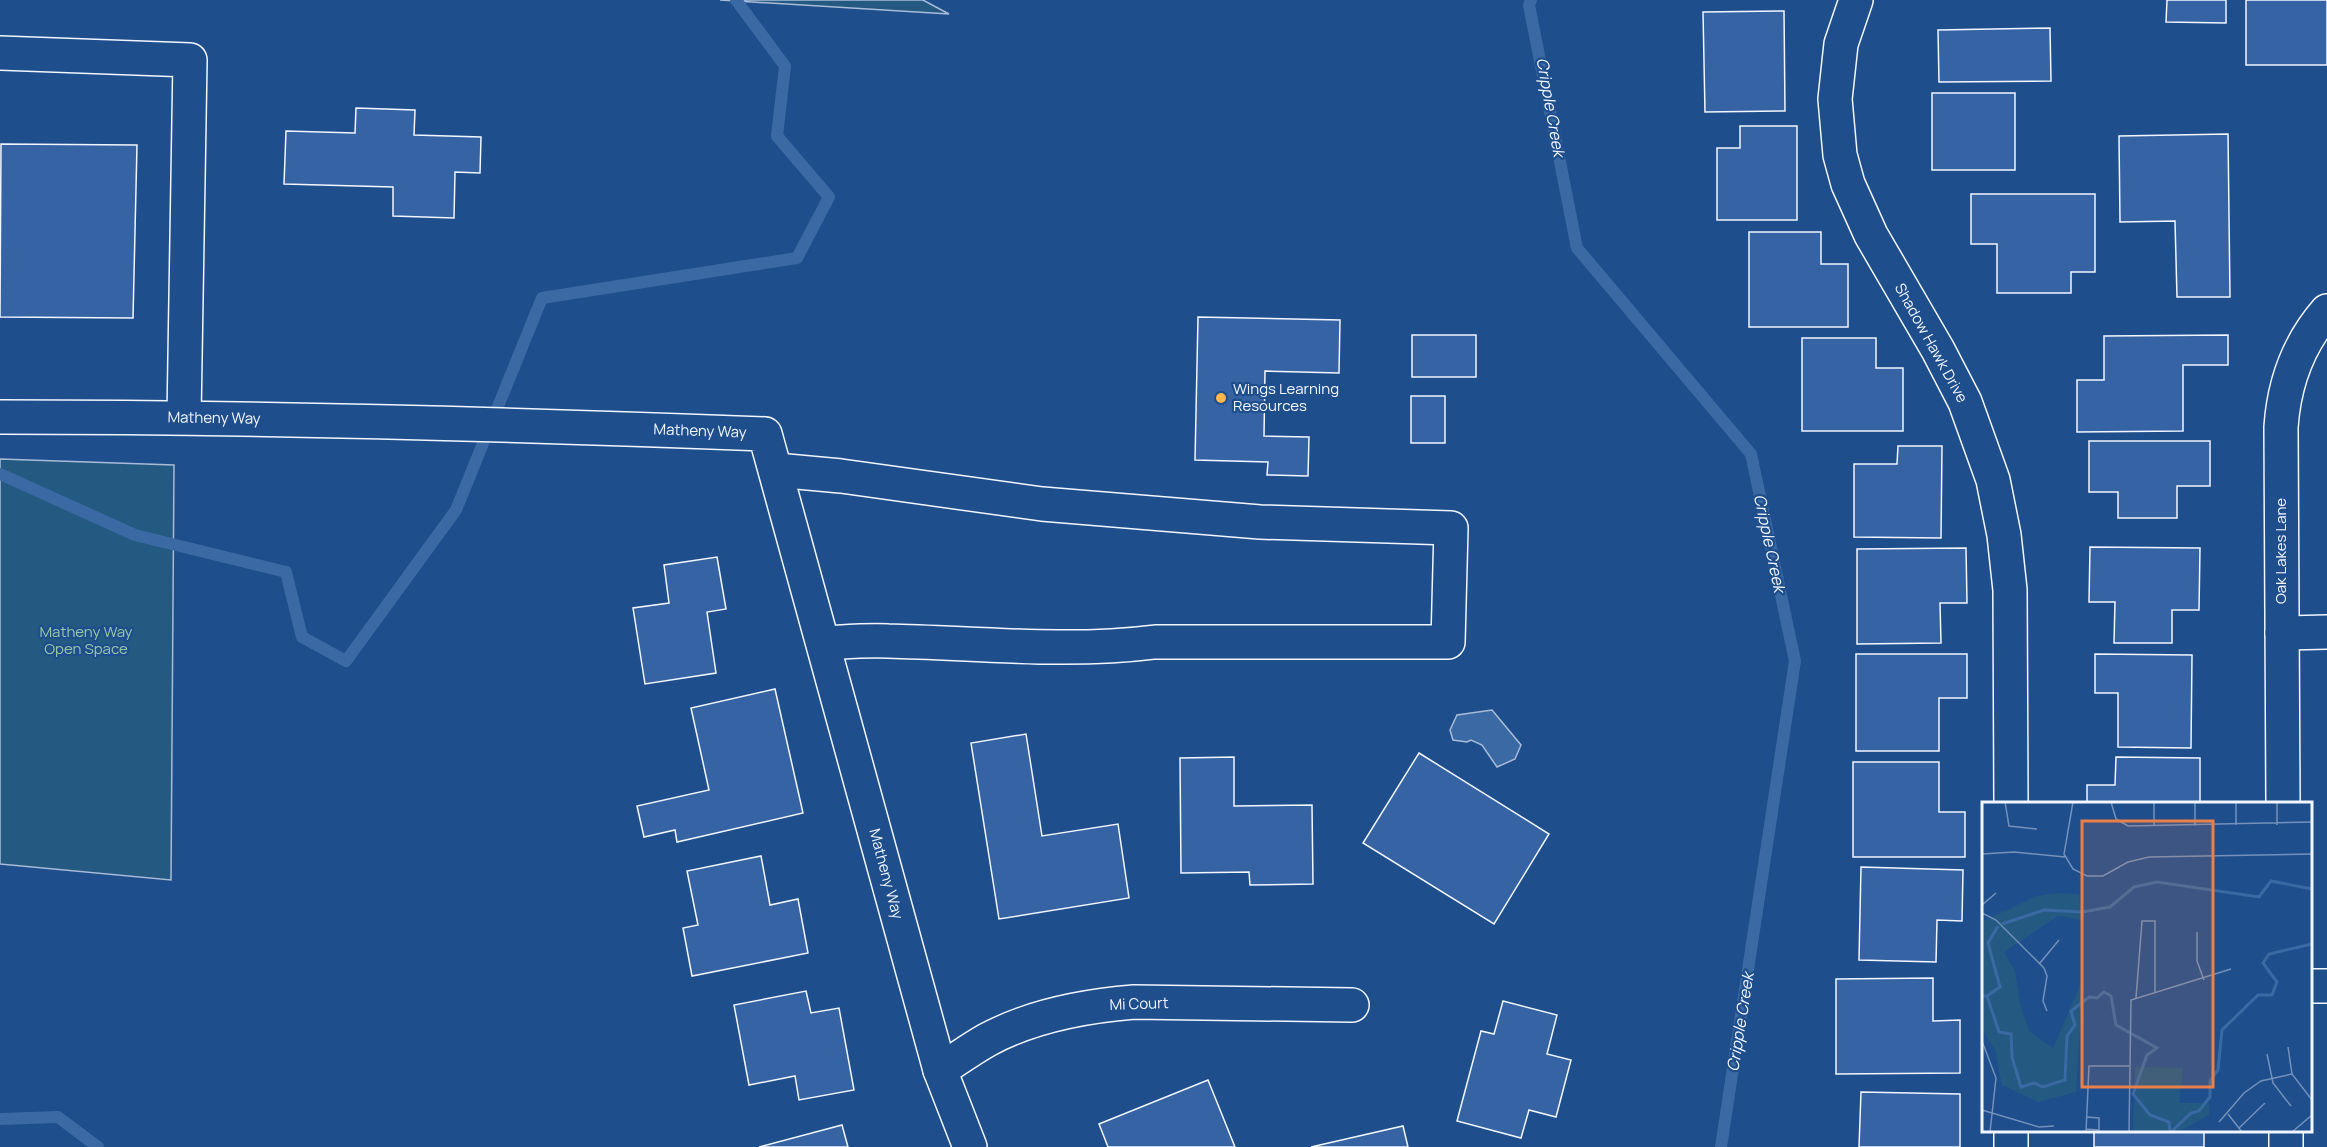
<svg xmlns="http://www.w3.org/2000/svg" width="2327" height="1147" font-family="Manrope,sans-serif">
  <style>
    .green { fill: #245a82; stroke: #a8bbd7; stroke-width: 1.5 }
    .water { fill: #3b69a3; stroke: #a8bbd7; stroke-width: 1.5 }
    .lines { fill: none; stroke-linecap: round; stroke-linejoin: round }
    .stream { stroke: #3b69a3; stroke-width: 12 }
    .building { fill: #3563a3; stroke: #f2f6ff; stroke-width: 1.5 }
    .minor-casing { stroke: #f2f6ff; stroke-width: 36 }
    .minor { stroke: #1f4e8c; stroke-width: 33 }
    .poi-dot { fill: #ffb74d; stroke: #1f4e8c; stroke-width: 2 }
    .labels { text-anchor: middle; stroke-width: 4.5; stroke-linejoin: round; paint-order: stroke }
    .street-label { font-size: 15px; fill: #f2f6ff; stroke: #1f4e8c }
    .poi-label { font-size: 15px; fill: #f2f6ff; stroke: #1f4e8c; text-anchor: start }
    .park-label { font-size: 15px; fill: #97c8a6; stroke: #1f4e8c }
    .water-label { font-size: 16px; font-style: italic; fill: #f2f6ff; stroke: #1f4e8c }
    .inset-river { fill: none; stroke: #3b69a3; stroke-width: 3 }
    .inset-road { fill: none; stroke: #7391ba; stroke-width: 1.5 }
    .view { fill: #ea8049; fill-opacity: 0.15; stroke: #ea8049; stroke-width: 3 }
    .inset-edge { fill: none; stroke: #f2f6ff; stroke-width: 3 }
  </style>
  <rect width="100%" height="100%" fill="#1f4e8c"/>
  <g class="green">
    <polygon points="720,0 923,0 949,14"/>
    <polygon points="0,459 174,465 171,880 0,864"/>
  </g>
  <polygon class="water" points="1492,710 1521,745 1515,759 1497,767 1482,745 1471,740 1467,742 1453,740 1450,730 1457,715"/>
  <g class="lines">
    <g class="stream">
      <polyline points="1531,0 1529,5 1577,248 1751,454 1795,661 1721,1147"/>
      <polyline points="0,474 135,535 286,572 302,637 346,661 456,510 542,298 797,258 829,197 777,136 785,66 736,0"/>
      <polyline points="0,1119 58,1117 98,1147"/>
    </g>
  </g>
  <g class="building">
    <polygon points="2167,0 2226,0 2226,23 2166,22"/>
    <rect x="2246" y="0" width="81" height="65"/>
    <polygon points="1784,11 1785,111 1705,112 1703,12"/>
    <polygon points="2050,28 2051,81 1939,82 1938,30"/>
    <rect x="1932" y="93" width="83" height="77"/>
    <polygon points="356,108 415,110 414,135 481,137 480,173 455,172 454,218 393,216 393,187 284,184 286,131 355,133"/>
    <polygon points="1740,126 1797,126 1797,220 1717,220 1717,148 1740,148"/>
    <polygon points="2228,134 2230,297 2177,297 2175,221 2120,222 2119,136"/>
    <polygon points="1,144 137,145 133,318 0,317"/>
    <polygon points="1971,194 2095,194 2095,272 2071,272 2071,293 1997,293 1997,244 1971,244"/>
    <polygon points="1749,232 1821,232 1821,264 1848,264 1848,327 1749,327"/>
    <polygon points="1198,317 1340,320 1339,373 1265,371 1264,436 1309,437 1308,476 1267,475 1268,462 1195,460"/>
    <rect x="1412" y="335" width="64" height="42"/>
    <polygon points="2228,335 2228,365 2183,365 2183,431 2077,432 2077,380 2104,380 2104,336"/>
    <polygon points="1802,338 1876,338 1876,368 1903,368 1903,431 1802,431"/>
    <rect x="1411" y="396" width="34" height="47"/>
    <polygon points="2089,441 2210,441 2210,486 2177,486 2177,518 2118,518 2118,492 2089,492"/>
    <polygon points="1898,446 1942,446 1941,538 1854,537 1854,464 1897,464"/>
    <polygon points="2090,547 2200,548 2199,610 2172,610 2172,643 2114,643 2115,602 2089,602"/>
    <polygon points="1966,548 1967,603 1940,603 1941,643 1857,644 1857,549"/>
    <polygon points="717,557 726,609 707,612 716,673 645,684 633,608 669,603 664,565"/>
    <polygon points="1856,654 1967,654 1967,698 1939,698 1939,751 1856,751"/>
    <polygon points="2095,654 2192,655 2191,748 2118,747 2118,693 2095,693"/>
    <polygon points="775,689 803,813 677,842 675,830 644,837 637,806 709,790 691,708"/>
    <polygon points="1026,734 1042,836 1118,824 1129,898 999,919 971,743"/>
    <polygon points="1419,753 1549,834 1494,924 1363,843"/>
    <polygon points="1234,757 1234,806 1312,805 1313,884 1250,885 1249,872 1181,873 1180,758"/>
    <polygon points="2116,757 2200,758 2200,804 2087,804 2087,785 2115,785"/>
    <polygon points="1853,762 1939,762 1939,812 1965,812 1965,857 1853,857"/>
    <polygon points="761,856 770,905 798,899 808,953 692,976 683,928 698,925 687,871"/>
    <polygon points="1861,867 1963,870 1962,921 1937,920 1936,962 1859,960"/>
    <polygon points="1933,978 1933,1021 1960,1020 1960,1073 1836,1074 1836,979"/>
    <polygon points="806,991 811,1013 839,1008 854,1090 799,1100 795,1076 749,1085 734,1005"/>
    <polygon points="1503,1001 1557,1015 1547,1054 1571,1060 1556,1117 1529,1110 1521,1138 1457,1121 1481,1031 1494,1034"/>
    <polygon points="1208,1080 1235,1147 1108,1147 1099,1124"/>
    <polygon points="1861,1092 1960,1094 1960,1147 1859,1147"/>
    <polygon points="842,1125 848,1147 759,1147"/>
    <polygon points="1403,1126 1408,1147 1311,1147"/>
    <rect x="2094" y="1130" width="110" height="17"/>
  </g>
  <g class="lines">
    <defs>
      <g id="minor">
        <polyline points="1856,0 1841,44 1835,99 1840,155 1848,184 1871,235 1938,350 1965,402 1993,480 2004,535 2010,590 2011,804"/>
        <polyline points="0,53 190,60 184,417"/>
        <path d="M 0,417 C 255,417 510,424 765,434 L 940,1070 L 970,1147"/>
        <path d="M 776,470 L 841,476 L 1042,504 L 1260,522 L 1451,528 L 1448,642 L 1155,642 C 1067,653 976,643 888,641 C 866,640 844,642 823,643"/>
        <polyline points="2282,633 2327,632"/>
        <path d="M 2283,804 L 2281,427 C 2284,384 2298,344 2327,311"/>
        <polyline points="2310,986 2327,986"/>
        <path d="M 940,1070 C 956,1060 971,1049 987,1040 C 1031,1016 1085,1006 1134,1002 L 1352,1005"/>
        <polyline points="2011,1130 2011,1147"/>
        <polyline points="2286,1130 2286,1147"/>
      </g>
    </defs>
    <use href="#minor" class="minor-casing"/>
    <use href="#minor" class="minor"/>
  </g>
  <circle class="poi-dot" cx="1221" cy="398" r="6"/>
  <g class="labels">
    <g class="street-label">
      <text transform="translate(1931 343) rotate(61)" y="5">Shadow Hawk Drive</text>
      <text transform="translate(214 418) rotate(1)" y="5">Matheny Way</text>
      <text transform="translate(700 431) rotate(2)" y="5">Matheny Way</text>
      <text transform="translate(2281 551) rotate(-90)" y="5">Oak Lakes Lane</text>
      <text transform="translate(886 874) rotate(75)" y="5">Matheny Way</text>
      <text transform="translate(1139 1004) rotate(-2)" y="5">Mi Court</text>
    </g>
    <g class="poi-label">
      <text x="1233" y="394">Wings Learning<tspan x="1233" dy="17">Resources</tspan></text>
    </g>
    <g class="park-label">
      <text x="86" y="637">Matheny Way<tspan x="86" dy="17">Open Space</tspan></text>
    </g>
    <g class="water-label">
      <text transform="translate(1551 107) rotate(80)" y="6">Cripple Creek</text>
      <text transform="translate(1770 543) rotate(78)" y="6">Cripple Creek</text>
      <text transform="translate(1740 1022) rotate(-81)" y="6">Cripple Creek</text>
    </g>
  </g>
  <g transform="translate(1982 802)">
    <rect width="330" height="330" fill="#1f4e8c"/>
    <path d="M 74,91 L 97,92 L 99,118 L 76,114 L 22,150 L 33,169 L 39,206 L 48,230 L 71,246 L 101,177 L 94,290 L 56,300 L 20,283 L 13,248 L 0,227 L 0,132 L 1,119 L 55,94 ZM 153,265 L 201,266 L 197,301 L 227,301 L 227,313 L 196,330 L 151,330 Z" fill="#245a82"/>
    <path class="inset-river" d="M 20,122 L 62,108 L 100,110 L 128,105 L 152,85 L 175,80 L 277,95 L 289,79 L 330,87M 0,194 L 5,194 L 17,230 L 29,232 L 30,255 L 39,285 L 52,281 L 61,285 L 83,278 L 85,234 L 93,223 L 89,209 L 107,195 L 115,196 L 122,190 L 129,194 L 134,223 L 175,246 L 165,253 L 151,292 L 168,313 L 187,320 L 188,330M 5,194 L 18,185 L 6,141 L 16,124M 189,330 L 209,311 L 217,309 L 228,295 L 228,279 L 236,268 L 240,228 L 276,193 L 290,193 L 295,180 L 281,161 L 287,152 L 330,142"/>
    <path class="inset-road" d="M 23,0 L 27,24 L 55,27M 91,0 L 82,52 L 91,67 L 105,74 L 121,74 L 146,60 L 167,55 L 330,52M 129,0 L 134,17 L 146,24 L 330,20M 172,0 L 172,24M 213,0 L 213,24M 254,0 L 254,23M 295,0 L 295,23M 0,52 L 32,50 L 83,55M 0,103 L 14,91M 0,111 L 14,118 L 62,166 L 65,174 L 61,199 L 65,209M 215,130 L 215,159 L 222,178M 58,161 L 77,138M 154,196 L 160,119 L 173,119 L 173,191M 0,239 L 14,276 L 8,330M 306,245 L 310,272 L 330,298M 285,252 L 291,281 L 309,304M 0,308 L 57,325 L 72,324M 246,312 L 260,330M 237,320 L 262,291 L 279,279 L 310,272M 257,326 L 283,301M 104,327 L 117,328 L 117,316 L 105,315M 104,330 L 107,264 L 147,264M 147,330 L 149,198 L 249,167M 310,330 L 330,313"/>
    <path class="view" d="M 100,19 L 231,19 L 231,285 L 100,285 Z"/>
    <rect width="330" height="330" class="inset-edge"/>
  </g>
</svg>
